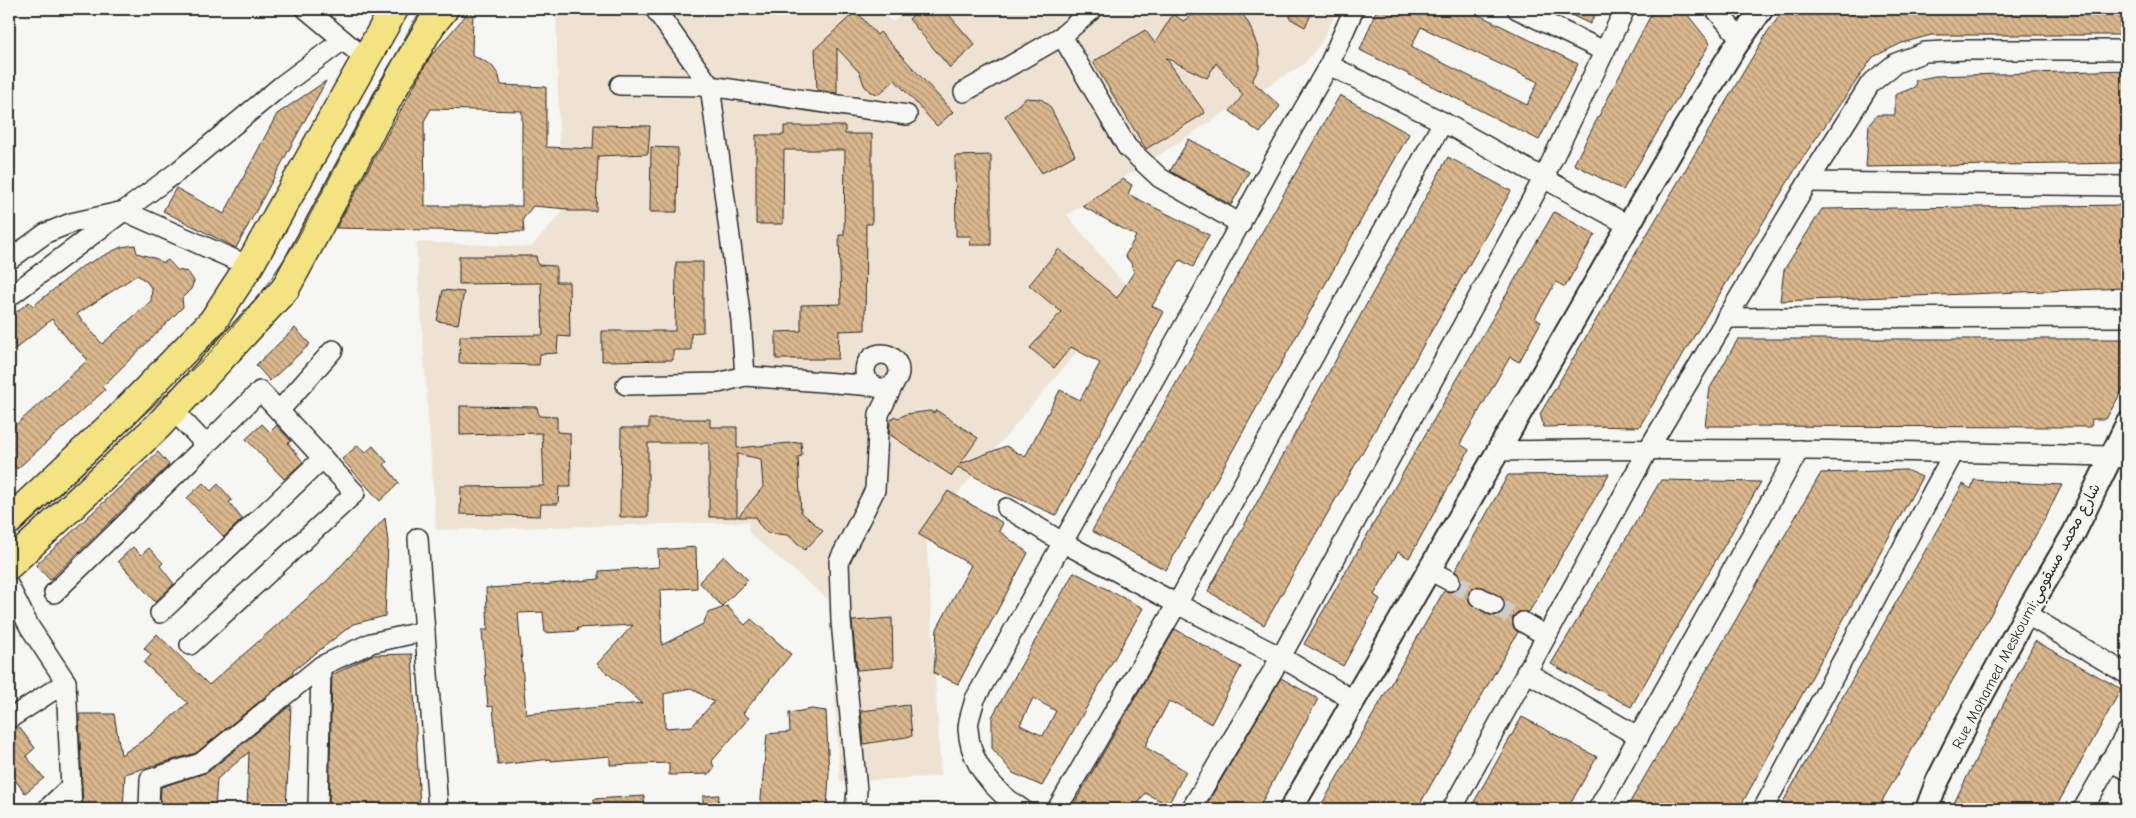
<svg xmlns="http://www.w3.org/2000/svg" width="2136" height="818" font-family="'Comic Neue','Playpen Sans Arabic',sans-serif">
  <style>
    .built { fill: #eee3d3 }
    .building { fill: url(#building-back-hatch); stroke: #2b2b2b; fill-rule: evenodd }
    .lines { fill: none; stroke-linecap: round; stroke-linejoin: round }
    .minor-tunnel { stroke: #cdcdca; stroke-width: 19; stroke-dasharray: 19 9; stroke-linecap: butt }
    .minor-casing { stroke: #2b2b2b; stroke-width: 22 }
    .tertiary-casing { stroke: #2b2b2b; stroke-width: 26 }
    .primary-casing { stroke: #2b2b2b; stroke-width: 31 }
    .minor { stroke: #f6f6f2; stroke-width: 19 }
    .tertiary { stroke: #f6f6f2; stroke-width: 22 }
    .primary { stroke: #f4e382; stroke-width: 28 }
    .tram { stroke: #2b2b2b; stroke-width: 1 }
    .labels { text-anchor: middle; stroke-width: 4; stroke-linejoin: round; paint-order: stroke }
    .street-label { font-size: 15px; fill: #2b2b2b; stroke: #f6f6f2 }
  </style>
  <defs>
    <pattern id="building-back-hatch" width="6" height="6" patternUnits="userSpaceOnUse" patternTransform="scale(1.25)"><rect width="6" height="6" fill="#dab78c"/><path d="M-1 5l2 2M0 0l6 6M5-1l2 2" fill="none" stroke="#b19573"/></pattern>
  </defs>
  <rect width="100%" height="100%" fill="#f6f6f2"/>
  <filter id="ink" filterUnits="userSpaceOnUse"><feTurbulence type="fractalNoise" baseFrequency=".02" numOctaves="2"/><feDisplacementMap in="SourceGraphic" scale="10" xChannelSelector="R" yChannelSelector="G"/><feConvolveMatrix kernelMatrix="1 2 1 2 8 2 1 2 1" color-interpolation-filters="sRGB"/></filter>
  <g filter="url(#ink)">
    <polygon class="built" points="556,9 880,9 892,22 908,9 1338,9 1321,43 1304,64 1219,116 1067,215 1129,290 926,531 941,776 840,782 829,600 749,533 748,522 436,530 416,242 531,247 561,214"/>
    <g class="building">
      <path d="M 471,9 L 473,9 L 472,56 L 483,60 L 493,67 L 499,76 L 501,85 L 546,87 L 546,147 L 593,149 L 594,125 L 650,126 L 648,154 L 598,156 L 596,211 L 568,211 L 568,209 L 533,206 L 523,219 L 524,232 L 336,228 L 430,57 ZM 431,109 L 522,111 L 522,206 L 425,206 L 424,121 Z"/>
      <polygon points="920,9 944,9 975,45 950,68 909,19"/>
      <polygon points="1197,9 1239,9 1249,24 1259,51 1259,68 1252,81 1280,106 1260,133 1230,111 1243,95 1216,63 1207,78 1166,58 1205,113 1146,149 1093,62 1145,30 1155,43 1173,14 1183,21 1197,12"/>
      <polygon points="1294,9 1314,9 1305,27 1289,18"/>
      <path d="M 1377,9 L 1467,9 L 1578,64 L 1539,140 L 1360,50 ZM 1421,27 L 1538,82 L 1527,105 L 1411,47 Z"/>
      <polygon points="1559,9 1598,9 1590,24"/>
      <polygon points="1654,9 1683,9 1710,43 1623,190 1574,164"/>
      <polygon points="1785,9 2127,9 2127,35 1931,35 1902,43 1873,57 1801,160 1639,427 1584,426 1544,427 1540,414 1768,31"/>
      <polygon points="856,11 877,35 880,32 953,112 937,126 895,80 879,94 870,92 864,85 860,73 837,48 837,93 817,90 815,49"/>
      <polygon points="2127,70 2127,163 1866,167 1869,125 1877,115 1895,115 1895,95 1915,87 1916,80 1935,76"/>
      <polygon points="326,81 236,248 163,211 176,188 224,214 277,114"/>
      <polygon points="1340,95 1409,134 1166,570 1092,531"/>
      <polygon points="1026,98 1041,99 1049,105 1075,155 1042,173 1005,116"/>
      <polygon points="784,126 845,126 845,134 872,134 872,224 866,224 865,330 839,331 838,359 776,359 776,332 801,331 801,305 841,304 839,235 844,235 845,150 784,150 783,224 756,224 756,135 784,135"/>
      <polygon points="1189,139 1249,172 1231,205 1170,171"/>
      <polygon points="651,147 678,148 677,212 650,212"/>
      <polygon points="991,155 991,245 970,245 971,236 956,236 955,156"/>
      <polygon points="1448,157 1511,191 1264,625 1208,591"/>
      <polygon points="1123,179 1132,185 1128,194 1209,235 1193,267 1180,260 1152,306 1164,312 1056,515 997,489 958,467 952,476 889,434 890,422 894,416 898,418 907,414 930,411 934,413 936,410 978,438 960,464 1006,446 1025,457 1060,390 1080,400 1100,363 1071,347 1054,368 1030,348 1061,312 1029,285 1059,249 1117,298 1134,272 1131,263 1125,256 1136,236 1082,206"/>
      <polygon points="2127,205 2127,288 1780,301 1784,270 1822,209"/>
      <polygon points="1554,212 1595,234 1565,287 1556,282 1535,318 1541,322 1519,362 1510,357 1460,444 1469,450 1409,558 1398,552 1374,595 1380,599 1343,666 1304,644"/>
      <path d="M 135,245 L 137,253 L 157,259 L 163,263 L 168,260 L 177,270 L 188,272 L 194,281 L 191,289 L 182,298 L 183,307 L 102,387 L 105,390 L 17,469 L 9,460 L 9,431 L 88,360 L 70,342 L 52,319 L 9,354 L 9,318 L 29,302 L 33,306 L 83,266 L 121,247 ZM 137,275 L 146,281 L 152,289 L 151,301 L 102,344 L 77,314 Z"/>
      <polygon points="459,256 536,256 538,265 556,266 556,282 569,282 570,337 558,336 557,353 540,354 539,365 459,363 460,336 543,335 541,283 459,284"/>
      <polygon points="676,262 703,262 703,332 691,333 691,350 673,350 673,360 602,361 602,331 675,331"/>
      <polygon points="443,290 464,292 458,324 437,321"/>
      <polygon points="295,328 310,344 270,381 256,365"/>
      <polygon points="1738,339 2127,339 2127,382 2106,419 2092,419 2091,427 1705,426 1710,388"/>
      <polygon points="460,406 537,407 539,416 557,417 557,432 570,433 571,487 559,487 558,504 541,504 540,516 460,514 461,487 544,486 542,433 460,435"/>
      <polygon points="649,419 710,419 710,427 737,427 737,448 801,442 802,456 798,457 801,512 823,531 805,550 788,535 767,533 758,523 756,517 738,517 763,487 761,459 737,454 737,517 709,517 709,443 648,443 648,517 620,517 621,428 649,428"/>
      <polygon points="262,424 270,432 277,425 291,441 288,443 303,462 284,479 246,439"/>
      <polygon points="358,445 365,453 373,446 387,462 384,464 399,483 380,501 342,459"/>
      <polygon points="158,452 169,465 50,580 36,565"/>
      <polygon points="1906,470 1922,477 1739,809 1626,809 1821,473"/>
      <path d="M 1609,474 L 1529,612 L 1518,612 L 1513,617 L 1513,627 L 1518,632 L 1417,809 L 1319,809 L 1444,591 L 1451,592 L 1460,587 L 1461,580 L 1455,571 L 1508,475 ZM 1479,586 L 1503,599 L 1505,605 L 1500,614 L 1495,616 L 1489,615 L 1470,603 L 1468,598 L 1469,592 L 1473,588 Z"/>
      <polygon points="1661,480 1761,482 1631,707 1551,664"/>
      <polygon points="1974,480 2062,485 2042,524 1968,654 1883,799 1881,809 1779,809 1963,484 1971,489"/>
      <polygon points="203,483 211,491 218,484 232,500 229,502 242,519 224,537 187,498"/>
      <polygon points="948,491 1003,523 999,531 1028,553 958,684 934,673 937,629 971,565 918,534"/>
      <polygon points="385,518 388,542 385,616 353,624 293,671 292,675 196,753 125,774 123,809 83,809 79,714 114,714 121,755 152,734 188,703 144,663 151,655 144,648 157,634 209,685 328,580"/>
      <polygon points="133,547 141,555 149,548 163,563 160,566 174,584 155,602 118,561"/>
      <path d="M 696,547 L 697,588 L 660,590 L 662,645 L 703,624 L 708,613 L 727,606 L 745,625 L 751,619 L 791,654 L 743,713 L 749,718 L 712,761 L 714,768 L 709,774 L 669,775 L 669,763 L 610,765 L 610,756 L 551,761 L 551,759 L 498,765 L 493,706 L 488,707 L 482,630 L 488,630 L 486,588 L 541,585 L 599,579 L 599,571 L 659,567 L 658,550 ZM 543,612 L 545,633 L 578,631 L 577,628 L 633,625 L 597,664 L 642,703 L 526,714 L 518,613 ZM 691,688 L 714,702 L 692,726 L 665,728 L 664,694 Z"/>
      <polygon points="724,556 748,580 722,606 699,582"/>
      <path d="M 1074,572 L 1143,608 L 1042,786 L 1013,773 L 992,748 L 992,717 ZM 1033,698 L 1056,711 L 1043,736 L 1020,725 Z"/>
      <polygon points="892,618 893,667 857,670 852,621"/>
      <polygon points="1175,629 1241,667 1211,724 1176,703 1175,704 1169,701 1145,747 1186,771 1168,805 1145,793 1135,809 1071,809"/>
      <polygon points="2035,641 2121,689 2055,809 1951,809"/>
      <polygon points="412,654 420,809 329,809 332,675 372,655"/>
      <polygon points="1281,678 1318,699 1258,809 1204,809"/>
      <polygon points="291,705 286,809 247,809 249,752 217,779 215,809 160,809 161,787 208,772"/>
      <polygon points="909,705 912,736 864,744 861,711"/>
      <polygon points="812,709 826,711 829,774 827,809 760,809 767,734 790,732 789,713"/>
      <polygon points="1522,717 1597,757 1567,809 1470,809"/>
      <polygon points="19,727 35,748 26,756 44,778 25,793 9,772 9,736"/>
      <polygon points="719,795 718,809 703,809 703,796"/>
      <polygon points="644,796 645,809 594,809 594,799"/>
    </g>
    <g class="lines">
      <g class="minor-tunnel">
        <polyline points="1450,581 1479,597"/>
        <polyline points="1494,605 1523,622"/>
      </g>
      <defs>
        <g id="minor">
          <polyline points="306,9 367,60"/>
          <polyline points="655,9 710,86 741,320 745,376"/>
          <polyline points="1517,9 1604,51"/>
          <polyline points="1715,9 1741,39"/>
          <polyline points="1062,36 1127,147 1160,178 1241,224"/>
          <polyline points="1329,65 1443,122 1628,225"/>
          <polyline points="620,85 710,86 907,115"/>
          <polyline points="964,92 1062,36 1093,9"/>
          <polyline points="1808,182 2127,186"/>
          <polyline points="9,260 46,233 71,223 124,211 177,172 281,86 343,40"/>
          <polyline points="9,297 124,211 249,266"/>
          <polyline points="1726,318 2127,317"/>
          <circle cx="882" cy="371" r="17"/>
          <polyline points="626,385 718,383 745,376 874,386"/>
          <polyline points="173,410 206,445 260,391 279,411 333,350"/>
          <path d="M 1498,451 C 1702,447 1906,451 2110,456 L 2127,459"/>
          <polyline points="1007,508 1062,542 1177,604 1281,657 1354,701"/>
          <polyline points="418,538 438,809"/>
          <polyline points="1429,570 1450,581"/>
          <polyline points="9,586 29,626 66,682 72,809"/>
          <polyline points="54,593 206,445"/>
          <polyline points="1479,597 1494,605"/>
          <polyline points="160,613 323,458"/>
          <polyline points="2026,614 2127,674"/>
          <polyline points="1523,622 1546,636"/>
          <polyline points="190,645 355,493 279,411"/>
          <polyline points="1526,672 1639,737"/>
          <polyline points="9,719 66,682"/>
          <polyline points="2109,761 2127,770"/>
          <polyline points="47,809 71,786"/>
          <polyline points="149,809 150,779 201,763 321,666 371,643 425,631"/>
          <polyline points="318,809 321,666"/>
          <polyline points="855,809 857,791 841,621 839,561 875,490 879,414 894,383"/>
          <path d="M 1022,809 C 994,791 970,764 968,729 C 968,719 973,708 975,699 L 1204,290 L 1275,159 L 1329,65 L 1354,9"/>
          <polyline points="1057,809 1177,604 1443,122"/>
          <polyline points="1191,809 1281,657 1544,177 1625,9"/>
          <polyline points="1452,809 1649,448 1808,182 1870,84 1896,63 1925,52 1965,50 2127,50"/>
          <polyline points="1598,809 1799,450"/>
          <polyline points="1763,809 1954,452"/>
          <polyline points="2083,809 2127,732"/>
        </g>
        <g id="tertiary">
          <polyline points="1291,809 1683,131 1735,47 1762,9"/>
          <polyline points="1927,809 1937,782 1971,715 2026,614 2074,533 2127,424"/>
        </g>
        <g id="primary">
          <polyline points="9,521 118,419 213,321 249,266 394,9"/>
          <polyline points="9,565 158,426 285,289 393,89 431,25 444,9"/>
        </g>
      </defs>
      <use href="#minor" class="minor-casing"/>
      <use href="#tertiary" class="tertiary-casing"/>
      <use href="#primary" class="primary-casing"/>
      <use href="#minor" class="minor"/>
      <use href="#tertiary" class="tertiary"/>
      <use href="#primary" class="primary"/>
      <polyline class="tram" points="9,540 206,357 258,298 295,243 414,21 424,9"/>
    </g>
  </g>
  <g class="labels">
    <g class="street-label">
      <text transform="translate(2026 616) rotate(-62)" y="5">Rue Mohamed Meskoumi;شارع محمد مسقومي</text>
    </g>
  </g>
  <rect width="2136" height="818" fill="none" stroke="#f6f6f2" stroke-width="30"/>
  <rect x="15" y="15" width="2106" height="788" fill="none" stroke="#2b2b2b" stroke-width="2" filter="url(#ink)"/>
</svg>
